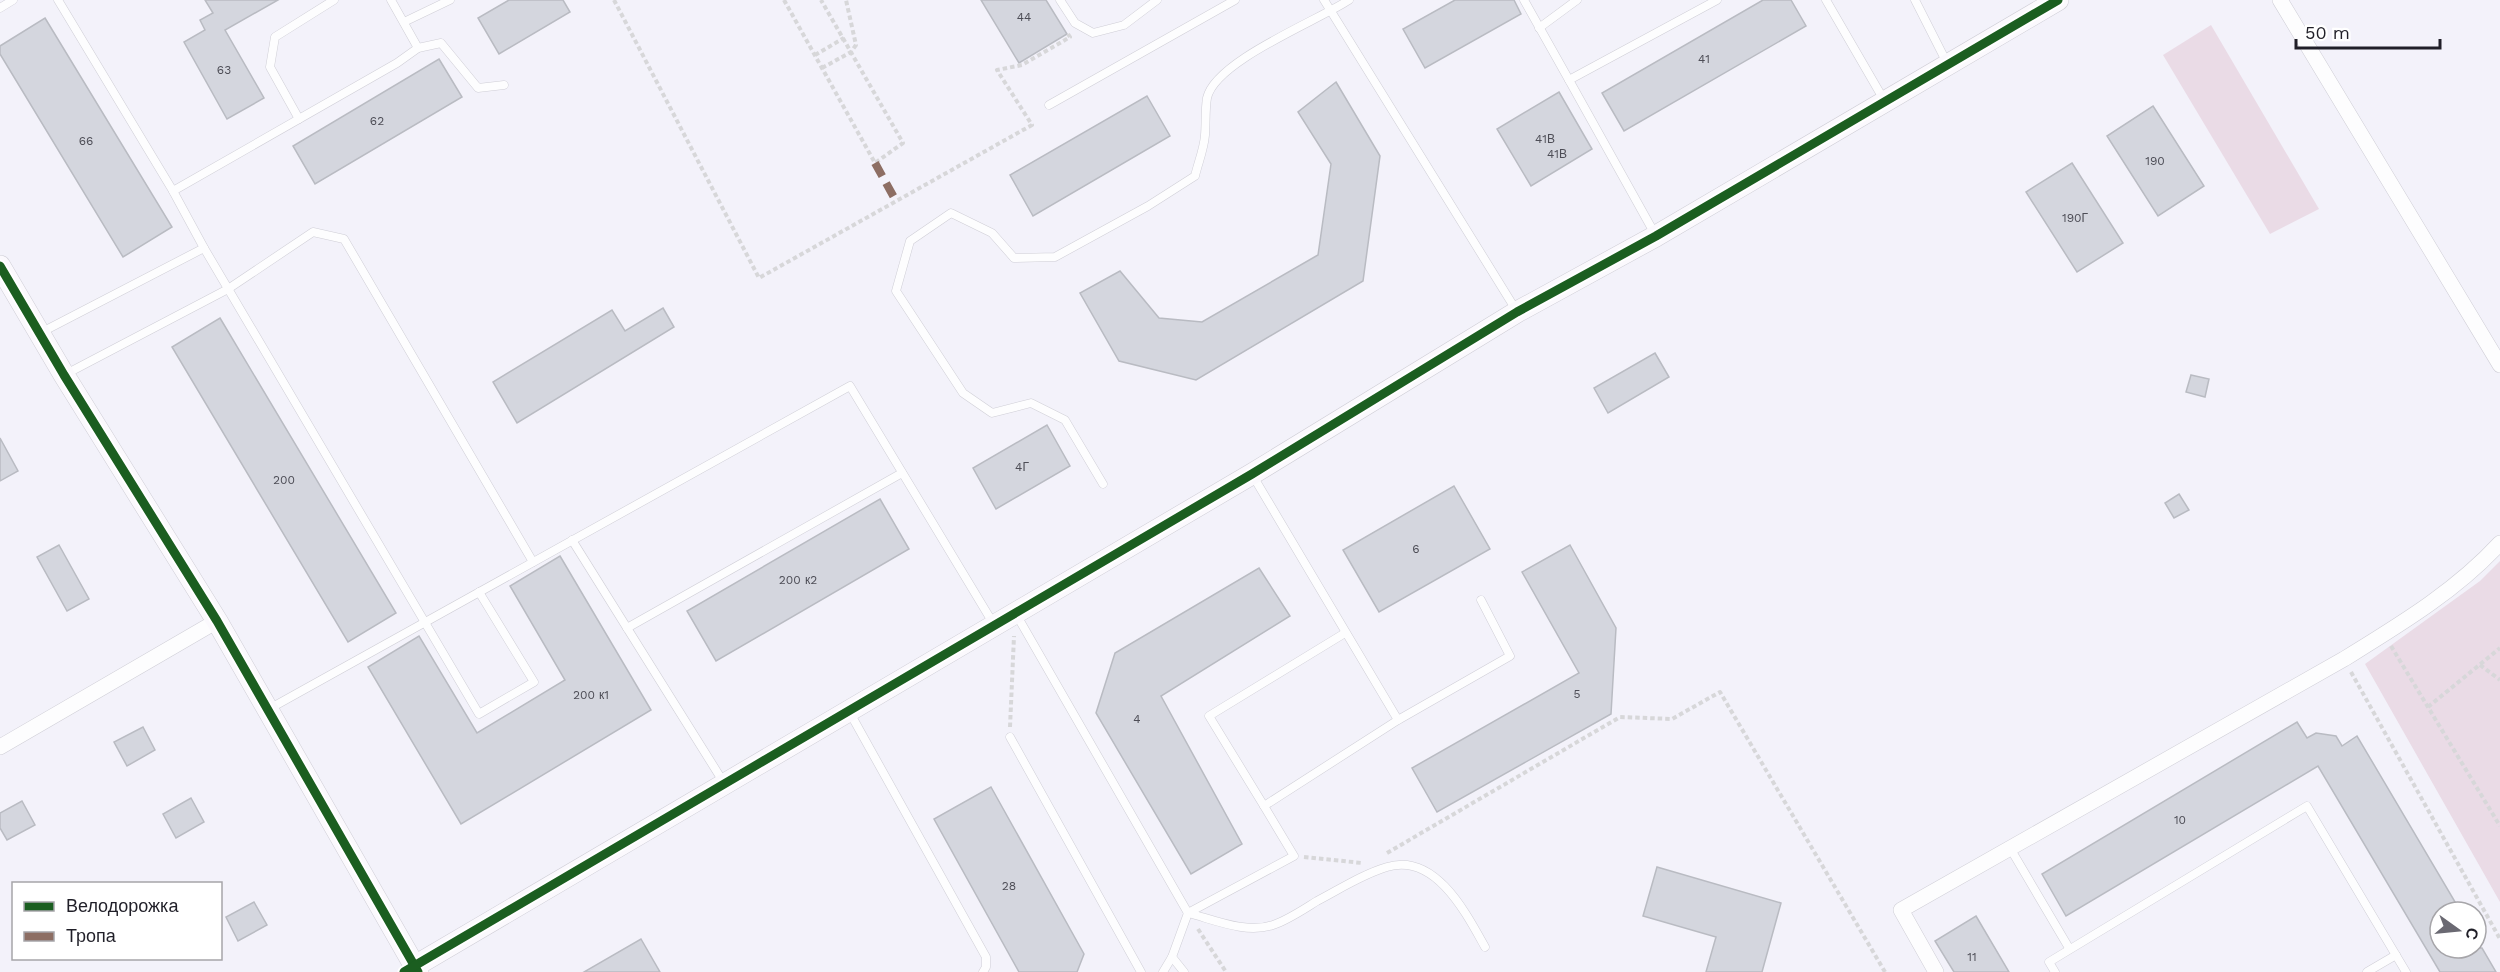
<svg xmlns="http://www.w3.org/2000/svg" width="2500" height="972" font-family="'Work Sans',sans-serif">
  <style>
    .green { fill: #eadbe6 }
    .building { fill: #d4d6de; stroke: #b9bbc2; stroke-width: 1.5 }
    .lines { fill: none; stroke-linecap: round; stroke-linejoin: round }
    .lane-casing { stroke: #cfced6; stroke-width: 9 }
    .street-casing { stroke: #cfced6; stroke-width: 16 }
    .secondary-casing { stroke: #cfced6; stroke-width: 22 }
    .path { stroke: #d7d7d9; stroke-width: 4; stroke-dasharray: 4.5 3; stroke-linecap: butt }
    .lane { stroke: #fdfdfe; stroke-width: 8 }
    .street { stroke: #fdfdfe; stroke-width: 15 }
    .secondary { stroke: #fbf9fd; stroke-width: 21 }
    .quiet { stroke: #8d6e63; stroke-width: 8; stroke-dasharray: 15 8; stroke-linecap: butt }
    .cycleway-casing { stroke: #fff; stroke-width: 13 }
    .cycleway { stroke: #1b5e20; stroke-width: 9 }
    .labels { text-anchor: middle; stroke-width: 4.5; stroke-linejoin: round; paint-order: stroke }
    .number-label { font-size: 12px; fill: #4d4d56 }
  </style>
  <rect width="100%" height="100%" fill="#f3f2fa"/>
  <g class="green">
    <polygon points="2211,25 2319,209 2270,234 2163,55"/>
    <polygon points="2500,561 2500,902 2365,664 2480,581"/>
  </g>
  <g class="building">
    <polygon points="205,0 278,0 225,30 264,98 227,119 184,42 205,30 200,20 213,13"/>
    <polygon points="509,0 563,0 570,12 499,54 478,18"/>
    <polygon points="981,0 1046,0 1067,34 1019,63"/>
    <polygon points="1455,0 1514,0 1521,14 1425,68 1403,29"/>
    <polygon points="1763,0 1791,0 1806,26 1624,131 1602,93"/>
    <polygon points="45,18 172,227 123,257 0,54 0,46"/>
    <polygon points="439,59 462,97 315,184 293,146"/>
    <polygon points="1336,82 1380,156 1363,281 1196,380 1119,361 1080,293 1120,271 1159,318 1202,322 1318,255 1331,164 1298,112"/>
    <polygon points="1559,92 1592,149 1531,186 1497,129"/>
    <polygon points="1147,96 1170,136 1033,216 1010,175"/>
    <polygon points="2153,106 2204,186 2158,216 2107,136"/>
    <polygon points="2072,163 2123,243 2077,272 2026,192"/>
    <polygon points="663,308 674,327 517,423 493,382 612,310 625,331"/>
    <polygon points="220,318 396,613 348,642 172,347"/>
    <polygon points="1655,353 1669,377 1608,413 1594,388"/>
    <polygon points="2191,375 2209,379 2205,397 2186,392"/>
    <polygon points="1047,425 1070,466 996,509 973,468"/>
    <polygon points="0,438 18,471 0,481"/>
    <polygon points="1454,486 1490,549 1379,612 1343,550"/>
    <polygon points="2179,494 2189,510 2174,518 2165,503"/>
    <polygon points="880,499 909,549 716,661 687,611"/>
    <polygon points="59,545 89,599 67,611 37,557"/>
    <polygon points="1570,545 1616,628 1611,714 1437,812 1412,768 1579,673 1522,572"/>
    <polygon points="560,556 651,710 461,824 368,667 419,636 477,733 565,680 510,586"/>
    <polygon points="1259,568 1290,616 1161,696 1242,844 1191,874 1096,713 1115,653"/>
    <polygon points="2297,722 2307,738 2316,733 2336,736 2342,746 2357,736 2461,912 2440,912 2440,948 2482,948 2496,972 2440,972 2318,766 2066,916 2042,874"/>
    <polygon points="143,727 155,750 127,766 114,742"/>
    <polygon points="991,787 1084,954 1077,972 1019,972 934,819"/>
    <polygon points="191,798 204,822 176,838 163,814"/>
    <polygon points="22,801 35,825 7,840 0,828 0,813"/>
    <polygon points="1657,867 1781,903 1762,972 1706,972 1716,937 1643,916"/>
    <polygon points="254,902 267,925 238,941 226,917"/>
    <polygon points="1976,916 2009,972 1954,972 1935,941"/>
    <polygon points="641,939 660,972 584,972"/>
  </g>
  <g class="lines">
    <defs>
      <g id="lane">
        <polyline points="391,0 418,48"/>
        <polyline points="1060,0 1075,23 1093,33 1124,25 1157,0"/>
        <polyline points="1324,0 1516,310"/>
        <polyline points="1524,0 1569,80"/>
        <polyline points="1826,0 1884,100"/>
        <polyline points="1915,0 1947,63"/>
        <polyline points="0,8 13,0"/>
        <polyline points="404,22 450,0"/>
        <polyline points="1539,28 1577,0"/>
        <polyline points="1049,105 1235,0"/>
        <polyline points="299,119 270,67 275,37 334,0"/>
        <polyline points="173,191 397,63 418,48 441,43 478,88 504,85"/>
        <polyline points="1656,236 1569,80 1717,0"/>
        <polyline points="204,248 479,714 534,682 479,592"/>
        <polyline points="42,332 204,248 173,191 58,0"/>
        <polyline points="66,374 228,289 313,232 344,239 533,562"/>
        <polyline points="1253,476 1398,720"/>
        <path d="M 1103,484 L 1065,420 L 1031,403 L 992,413 L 963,393 L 896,291 L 910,241 L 951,213 L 992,233 L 1014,258 L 1055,257 L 1148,206 L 1195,176 C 1198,163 1204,149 1205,135 C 1206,123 1205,110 1207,98 C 1215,61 1317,21 1349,0"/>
        <polyline points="572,540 724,783"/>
        <polyline points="1016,614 1188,913 1294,856 1264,806 1398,720 1510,656 1481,600"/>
        <polyline points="627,628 902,473"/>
        <polyline points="269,709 850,386 993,623"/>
        <polyline points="850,713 986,957 986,967 983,972"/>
        <polyline points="1010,737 1141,972"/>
        <polyline points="1264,806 1209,716 1345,633"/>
        <polyline points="2010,848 2069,948"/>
        <polyline points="1172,957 1184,972"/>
        <path d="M 1163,972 L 1172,957 L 1188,913 C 1215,920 1246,934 1273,925 C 1288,920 1304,909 1317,901 C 1340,889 1363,874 1387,867 C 1435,852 1466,913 1485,947"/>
        <polyline points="2055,972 2049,962 2307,806 2406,972"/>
        <polyline points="2367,972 2396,955"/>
      </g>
      <g id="street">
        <polyline points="2280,0 2500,365"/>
        <polyline points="0,747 217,621"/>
        <path d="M 1936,972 L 1901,910 L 2344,659 C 2399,625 2456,591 2500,543"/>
      </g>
      <g id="secondary">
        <polyline points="0,266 64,375 217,621 418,972"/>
        <polyline points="415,966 1252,474 1517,312 1656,236 2058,0"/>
      </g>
    </defs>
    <use href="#lane" class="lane-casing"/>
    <use href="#street" class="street-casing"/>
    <use href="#secondary" class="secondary-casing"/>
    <g class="path">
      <polyline points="614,0 759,278 1032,125 997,70 1022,65 1070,37 1068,34"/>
      <polyline points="784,0 875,163 903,143 821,0"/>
      <polyline points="815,55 844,38"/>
      <polyline points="822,68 851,52 856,45 846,0"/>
      <polyline points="2391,646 2500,826"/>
      <polyline points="2480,665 2500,680"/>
      <polyline points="2351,672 2500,939"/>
      <polyline points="2428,707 2500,648"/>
      <polyline points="1010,727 1014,636"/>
      <polyline points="1387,853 1620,717 1672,719 1720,692 1885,972"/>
      <polyline points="1304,857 1362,863"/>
      <polyline points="1198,929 1226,972"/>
    </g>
    <use href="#lane" class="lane"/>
    <use href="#street" class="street"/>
    <use href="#secondary" class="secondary"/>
    <polyline class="quiet" points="875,163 896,201"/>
    <defs>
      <g id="cycleway">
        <polyline points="0,266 64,375 217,621 418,972"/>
        <polyline points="404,972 1252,474 1517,312 1656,236 2058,0"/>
      </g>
    </defs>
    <use href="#cycleway" class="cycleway-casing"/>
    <use href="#cycleway" class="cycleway"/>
  </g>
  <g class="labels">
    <g class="number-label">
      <text x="1024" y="21">44</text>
      <text x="1704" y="63">41</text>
      <text x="224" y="74">63</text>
      <text x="377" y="125">62</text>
      <text x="1545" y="143">41В</text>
      <text x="86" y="145">66</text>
      <text x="1557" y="158">41В</text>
      <text x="2155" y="165">190</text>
      <text x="2075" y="222">190Г</text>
      <text x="1022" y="471">4Г</text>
      <text x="284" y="484">200</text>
      <text x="1416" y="553">6</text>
      <text x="798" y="584">200 к2</text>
      <text x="1577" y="698">5</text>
      <text x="591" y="699">200 к1</text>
      <text x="1137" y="723">4</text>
      <text x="2180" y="824">10</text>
      <text x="1009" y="890">28</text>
      <text x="1972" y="961">11</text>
    </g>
  </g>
  <rect x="12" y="882" width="210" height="78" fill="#ffffff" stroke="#a6a5a9" stroke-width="1.5"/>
  <rect x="24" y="902" width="30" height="9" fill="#1b5e20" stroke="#a6a5a9" stroke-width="1.5"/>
  <text x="66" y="912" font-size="18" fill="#201f28">Велодорожка</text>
  <rect x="24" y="932" width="30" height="9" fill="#8d6e63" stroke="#a6a5a9" stroke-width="1.5"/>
  <text x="66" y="942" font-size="18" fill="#201f28">Тропа</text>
  <g transform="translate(2458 930) rotate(105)"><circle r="28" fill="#ffffff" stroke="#a6a5a9" stroke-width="1.5"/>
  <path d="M0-4.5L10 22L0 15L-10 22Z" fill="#6a6972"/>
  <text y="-9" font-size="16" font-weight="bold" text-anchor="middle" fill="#201f28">С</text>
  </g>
  <path d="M2296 39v9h144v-9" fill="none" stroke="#201f28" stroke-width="3"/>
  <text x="2305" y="39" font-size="18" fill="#201f28" stroke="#ffffff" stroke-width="4.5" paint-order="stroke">50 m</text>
</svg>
